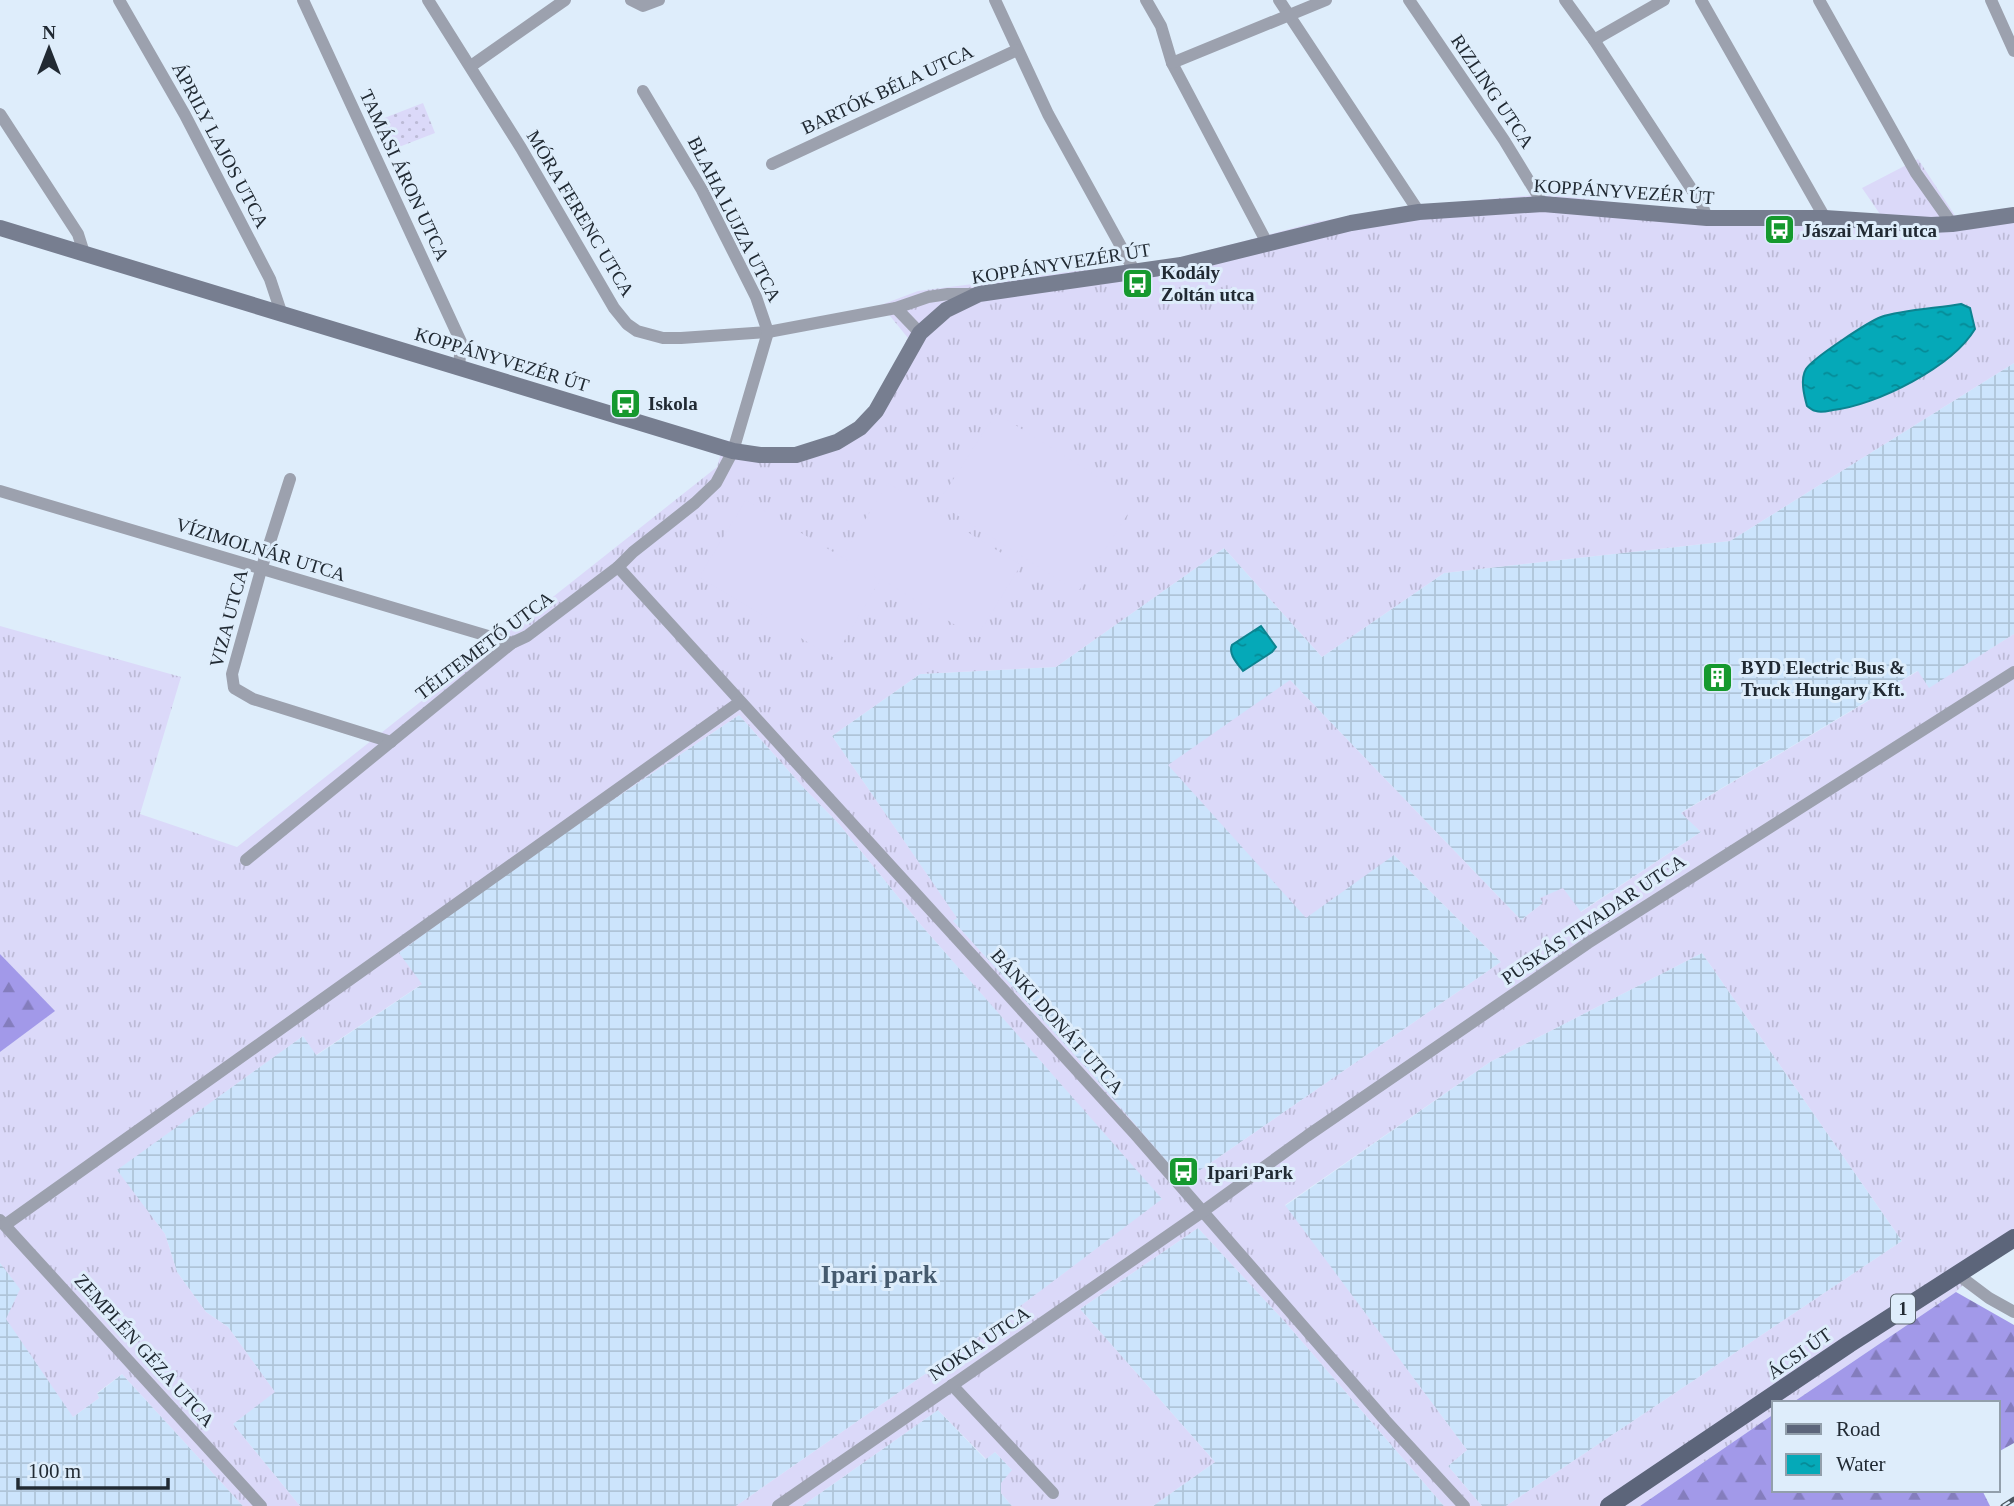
<svg xmlns="http://www.w3.org/2000/svg" width="2014" height="1506" font-family="'Times New Roman',serif">
  <style>
    .industrial { fill: url(#industrial-grid) }
    .grass { fill: url(#grass-tufts) }
    .forest { fill: url(#forest-firs) }
    .park { fill: url(#park-dots) }
    .pitch { fill: #dbd9f9 }
    .water { fill: url(#water-ripples); stroke: #0d8390; stroke-width: 2 }
    .lines { fill: none; stroke-linecap: round; stroke-linejoin: round }
    .street { stroke: #9ca1ae; stroke-width: 12 }
    .secondary { stroke: #777e90; stroke-width: 16 }
    .primary { stroke: #5c657a; stroke-width: 18 }
    .rail-casing { stroke: #4a555f; stroke-width: 5 }
    .rail { stroke: #deedfb; stroke-width: 2.5; stroke-dasharray: 8; stroke-linecap: butt }
    .labels { text-anchor: middle; stroke-width: 6; stroke-linejoin: round; paint-order: stroke }
    .shield { fill: #deedfb; stroke: #5a646f; stroke-width: 2 }
    .shield-label { font-size: 18px; font-weight: bold; fill: #212a33 }
    .street-label { font-size: 19px; fill: #212a33; stroke: #deedfb }
    .poi-label { font-size: 19px; font-weight: bold; fill: #212a33; stroke: #deedfb; text-anchor: start }
    .district-label { font-size: 26px; font-weight: bold; fill: #455a6e; stroke: #deedfb }
  </style>
  <defs>
    <pattern id="industrial-grid" width="8" height="8" patternUnits="userSpaceOnUse" patternTransform="scale(1.75)"><rect width="8" height="8" fill="#cce4fc"/><path d="M0 4h8M4 0v8" fill="none" stroke="#afc4d8"/></pattern>
    <pattern id="grass-tufts" width="24" height="20" patternUnits="userSpaceOnUse" patternTransform="scale(1.75)"><rect width="24" height="20" fill="#dbd9f9"/><path d="M3 7l-1-3M5 7V3M7 7l1-3M15 17l-1-3M17 17v-4M19 17l1-3" fill="none" stroke="#bcbad6"/></pattern>
    <pattern id="forest-firs" width="22" height="20" patternUnits="userSpaceOnUse" patternTransform="scale(1.75)"><rect width="22" height="20" fill="#a299e9"/><path d="M5 1l3.5 6h-7zM16 11l3.5 6h-7z" fill="#847dbd"/></pattern>
    <pattern id="park-dots" width="8" height="8" patternUnits="userSpaceOnUse" patternTransform="scale(1.75)"><rect width="8" height="8" fill="#dbd9f9"/><path d="M2 2h.1M6 6h.1" fill="none" stroke="#bcbad6" stroke-width="1.8" stroke-linecap="round"/></pattern>
    <pattern id="water-ripples" width="26" height="14" patternUnits="userSpaceOnUse" patternTransform="scale(1.75)"><rect width="26" height="14" fill="#05a9b8"/><path d="M2 4q2-2 4 0t4 0M15 11q2-2 4 0t4 0" fill="none" stroke="#068a96"/></pattern>
  </defs>
  <rect width="100%" height="100%" fill="#deedfb"/>
  <g class="industrial">
    <polygon points="2014,363 2014,634 1929,689 1917,671 1682,812 1701,832 1580,912 1541,898 1543,903 1521,920 1290,680 1394,855 1501,962 1199,1171 1171,1167 1089,1071 952,920 956,917 832,736 920,674 1056,667 1224,548 1322,657 1444,573 1730,541"/>
    <polygon points="739,715 804,788 839,824 921,925 1163,1199 994,1326 736,1506 300,1506 233,1424 274,1391 228,1327 206,1312 177,1272 165,1234 116,1170 303,1036 317,1055 421,985 398,953 449,914 611,801"/>
    <polygon points="1702,953 1902,1241 1506,1506 1482,1506 1448,1466 1467,1450 1285,1206 1490,1062"/>
    <polygon points="1198,1228 1286,1323 1444,1506 1153,1506 1215,1462 1080,1309"/>
    <polygon points="0,1263 21,1289 73,1417 99,1398 97,1394 122,1374 243,1506 0,1506"/>
    <polygon points="938,1410 985,1459 995,1452 1013,1471 1001,1493 1012,1506 802,1506"/>
  </g>
  <path class="grass" d="M 1918,159 L 1956,217 L 2014,212 L 2014,363 L 1730,541 L 1444,573 L 1322,657 L 1224,548 L 1056,667 L 920,674 L 832,736 L 957,918 L 953,921 L 1089,1071 L 1171,1166 L 1186,1155 L 1199,1171 L 1501,962 L 1394,855 L 1306,918 L 1168,765 L 1290,680 L 1521,920 L 1543,903 L 1540,898 L 1563,888 L 1581,912 L 1701,832 L 1681,813 L 1918,671 L 1929,688 L 2014,634 L 2014,1232 L 1956,1292 L 1792,1403 L 1774,1403 L 1774,1414 L 1640,1506 L 1506,1506 L 1902,1241 L 1702,953 L 1490,1062 L 1285,1205 L 1467,1450 L 1448,1466 L 1482,1506 L 1444,1506 L 1286,1323 L 1198,1228 L 1080,1309 L 1215,1462 L 1153,1506 L 1012,1506 L 1001,1493 L 1001,1483 L 1012,1470 L 995,1452 L 986,1459 L 938,1410 L 802,1506 L 736,1506 L 994,1326 L 1162,1199 L 921,925 L 839,824 L 804,788 L 739,715 C 624,792 509,869 399,953 L 422,984 L 316,1055 L 303,1036 L 117,1170 L 165,1234 L 177,1272 L 206,1312 L 228,1327 L 275,1392 L 233,1424 L 300,1506 L 243,1506 L 122,1374 L 97,1393 L 99,1398 L 73,1417 L 6,1319 L 20,1289 L 0,1263 L 0,1052 L 54,1011 L 0,954 L 0,626 L 181,677 L 140,814 L 237,847 L 717,467 L 725,440 C 737,443 750,448 762,450 C 799,458 846,438 869,409 C 885,391 896,359 908,338 L 881,305 L 918,291 L 1076,271 L 1154,265 L 1316,222 L 1402,207 L 1545,194 L 1694,212 L 1882,217 L 1862,188 Z"/>
  <g class="forest">
    <polygon points="0,954 55,1011 0,1052"/>
    <polygon points="1956,1292 2014,1325 2014,1443 1998,1452 1998,1403 1792,1403"/>
    <polygon points="1774,1414 1774,1490 1982,1490 1990,1506 1640,1506"/>
  </g>
  <polygon class="park" points="423,103 435,133 386,152 374,122"/>
  <g class="pitch">
    <polygon points="996,413 1136,501 1078,592 938,503"/>
    <polygon points="888,483 1021,565 976,638 843,555"/>
    <polygon points="746,500 880,580 834,658 699,577"/>
  </g>
  <g class="water">
    <path d="M 1961,304 L 1970,308 L 1975,329 C 1952,367 1877,405 1833,410 C 1828,411 1821,413 1816,411 C 1813,411 1810,408 1807,406 C 1804,395 1800,379 1806,369 C 1813,358 1868,322 1881,317 C 1901,310 1939,308 1961,304 Z"/>
    <path d="M 1261,626 L 1276,647 L 1272,652 L 1243,671 C 1237,663 1228,654 1232,645 Z"/>
  </g>
  <g class="lines">
    <g class="street">
      <polyline points="119,0 185,115 270,279 281,312"/>
      <polyline points="303,0 461,342 459,368"/>
      <polyline points="428,0 521,148 614,308 627,324 637,331 663,338 681,338 768,332 896,308 928,297 948,294 977,294"/>
      <polyline points="631,0 643,6 659,0"/>
      <polyline points="995,0 1048,114 1135,272"/>
      <polyline points="1146,0 1161,26 1172,63 1267,243"/>
      <polyline points="1279,0 1419,212"/>
      <polyline points="1409,0 1504,140 1543,204"/>
      <polyline points="1565,0 1594,40 1702,205 1707,218"/>
      <polyline points="1701,0 1825,218"/>
      <polyline points="1819,0 1916,173 1952,224"/>
      <polyline points="1991,0 2014,51"/>
      <polyline points="1594,40 1664,0"/>
      <polyline points="1172,63 1326,0"/>
      <polyline points="471,66 565,0"/>
      <polyline points="0,114 78,234 84,253"/>
      <polyline points="772,164 1017,50"/>
      <polyline points="896,308 920,333"/>
      <polyline points="290,479 261,570 232,674 234,688 253,699 391,742"/>
      <polyline points="0,491 512,643"/>
      <polyline points="618,567 1135,1134 1385,1420 1464,1506"/>
      <polyline points="246,860 512,643 527,636 618,567 633,552 695,503 716,483 733,451 768,332 756,297 702,190 643,91"/>
      <polyline points="0,1220 261,1506"/>
      <polyline points="5,1225 740,702"/>
      <polyline points="1957,1274 1989,1298 2014,1312"/>
      <polyline points="952,1385 1053,1493"/>
      <polyline points="778,1506 1202,1212 1307,1136 1588,943 2014,672"/>
    </g>
    <polyline class="secondary" points="0,228 733,451 760,455 796,455 837,442 860,428 876,411 920,333 946,310 979,294 1181,265 1351,223 1419,212 1543,204 1707,218 1825,218 1931,225 1952,224 2014,215"/>
    <polyline class="primary" points="1609,1506 1849,1344 2014,1238"/>
    <defs>
      <polyline id="rail" points="2003,1506 2014,1499"/>
    </defs>
    <use href="#rail" class="rail-casing"/>
    <use href="#rail" class="rail"/>
  </g>
  <defs>
    <symbol id="bus-square" viewBox="-11 -11 22 22"><rect x="-9" y="-9" width="18" height="18" rx="4" fill="#15992e" stroke="#deedfb"/><path d="M-5-6H5V4H4V6H2V4H-2V6H-4V4H-5ZM-3.5-4V0h7V-4ZM-3.5 1.2v1.5H-2V1.2ZM2 1.2v1.5H3.5V1.2Z" fill="#fff"/></symbol>
    <symbol id="building-square" viewBox="-11 -11 22 22"><rect x="-9" y="-9" width="18" height="18" rx="4" fill="#15992e" stroke="#deedfb"/><path d="M-4-6H4V6H1V3H-1V6H-4ZM-2.5-4.3h1.7v1.8h-1.7ZM.8-4.3h1.7v1.8H.8ZM-2.5-1h1.7V.8h-1.7ZM.8-1h1.7V.8H.8Z" fill="#fff"/></symbol>
  </defs>
  <g fill-rule="evenodd">
    <use href="#bus-square" x="1762" y="212" width="35" height="35"/>
    <use href="#bus-square" x="1120" y="266" width="35" height="35"/>
    <use href="#bus-square" x="608" y="386" width="35" height="35"/>
    <use href="#building-square" x="1700" y="660" width="35" height="35"/>
    <use href="#bus-square" x="1166" y="1154" width="35" height="35"/>
  </g>
  <g class="labels">
    <rect class="shield" x="1891" y="1294.5" width="24" height="29" rx="5"/>
    <g class="shield-label">
      <text x="1903" y="1315">1</text>
    </g>
    <g class="street-label">
      <text transform="translate(887 89) rotate(-25)" y="7">BARTÓK BÉLA UTCA</text>
      <text transform="translate(1493 91) rotate(56)" y="7">RIZLING UTCA</text>
      <text transform="translate(221 145) rotate(62)" y="7">ÁPRILY LAJOS UTCA</text>
      <text transform="translate(405 175) rotate(65)" y="7">TAMÁSI ÁRON UTCA</text>
      <text transform="translate(1624 191) rotate(4)" y="7">KOPPÁNYVEZÉR ÚT</text>
      <text transform="translate(581 213) rotate(59)" y="7">MÓRA FERENC UTCA</text>
      <text transform="translate(735 219) rotate(63)" y="7">BLAHA LUJZA UTCA</text>
      <text transform="translate(1061 263) rotate(-9)" y="7">KOPPÁNYVEZÉR ÚT</text>
      <text transform="translate(502 359) rotate(17)" y="7">KOPPÁNYVEZÉR ÚT</text>
      <text transform="translate(261 549) rotate(17)" y="7">VÍZIMOLNÁR UTCA</text>
      <text transform="translate(228 618) rotate(-75)" y="7">VIZA UTCA</text>
      <text transform="translate(484 645) rotate(-37)" y="7">TÉLTEMETŐ UTCA</text>
      <text transform="translate(1593 919) rotate(-34)" y="7">PUSKÁS TIVADAR UTCA</text>
      <text transform="translate(1058 1021) rotate(48)" y="7">BÁNKI DONÁT UTCA</text>
      <text transform="translate(979 1343) rotate(-34)" y="7">NOKIA UTCA</text>
      <text transform="translate(145 1350) rotate(48)" y="7">ZEMPLÉN GÉZA UTCA</text>
      <text transform="translate(1799 1353) rotate(-35)" y="7">ÁCSI ÚT</text>
    </g>
    <g class="poi-label">
      <text x="1802" y="237">Jászai Mari utca</text>
      <text x="1161" y="279">Kodály<tspan x="1161" dy="22">Zoltán utca</tspan></text>
      <text x="648" y="410">Iskola</text>
      <text x="1741" y="674">BYD Electric Bus &amp;<tspan x="1741" dy="22">Truck Hungary Kft.</tspan></text>
      <text x="1207" y="1179">Ipari Park</text>
    </g>
    <g class="district-label">
      <text x="879" y="1283">Ipari park</text>
    </g>
  </g>
  <rect x="1772" y="1401" width="228" height="91" fill="#deedfb" stroke="#929fab" stroke-width="2"/>
  <rect x="1786" y="1424" width="35" height="10" fill="#5c657a" stroke="#929fab" stroke-width="2"/>
  <text x="1836" y="1436" font-size="21" fill="#212a33">Road</text>
  <rect x="1786" y="1454" width="35" height="21" fill="url(#water-ripples)" stroke="#929fab" stroke-width="2"/>
  <text x="1836" y="1471" font-size="21" fill="#212a33">Water</text>
  <g transform="translate(49 49)" stroke="#deedfb" stroke-width="5" paint-order="stroke">
  <path d="M0-5L12 26L0 18L-12 26Z" fill="#212a33"/>
  <text y="-10" font-size="19" font-weight="bold" text-anchor="middle" fill="#212a33">N</text>
  </g>
  <path d="M18 1478v10h150v-10" fill="none" stroke="#212a33" stroke-width="3.5"/>
  <text x="28" y="1478" font-size="21" fill="#212a33" stroke="#deedfb" stroke-width="5" paint-order="stroke">100 m</text>
</svg>
